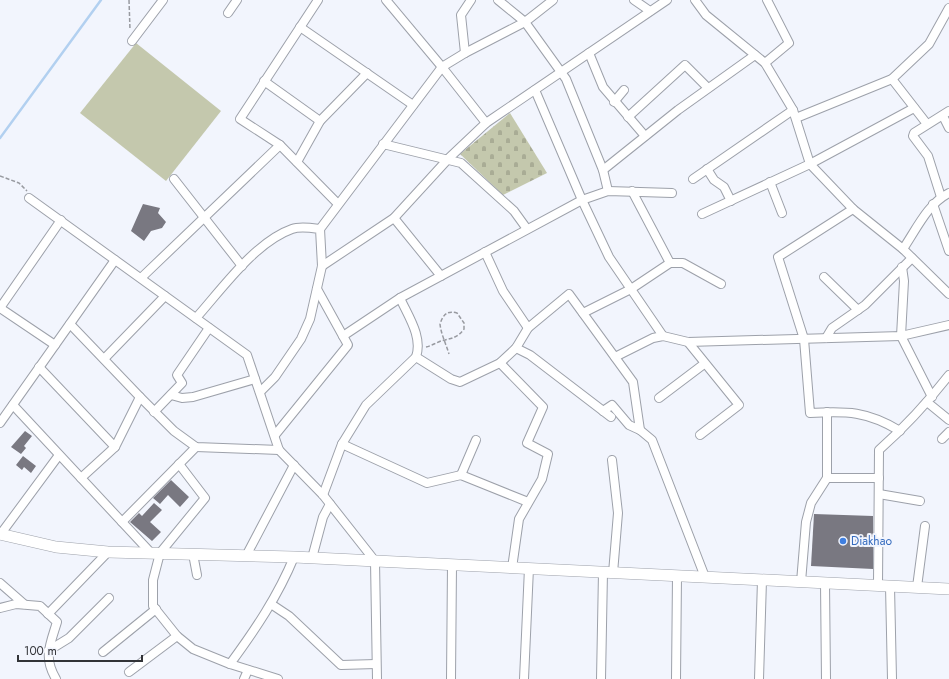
<svg xmlns="http://www.w3.org/2000/svg" width="949" height="679" font-family="Jost,sans-serif">
  <style>
    .grass { fill: #c4c8ad }
    .cemetery { fill: url(#cemetery-stones) }
    .lines { fill: none; stroke-linecap: round; stroke-linejoin: round }
    .stream { stroke: #b2d0f0; stroke-width: 2.5 }
    .building { fill: #797881 }
    .minor-casing { stroke: #9da1aa; stroke-width: 10 }
    .major-casing { stroke: #9da1aa; stroke-width: 12 }
    .path { stroke: #989aa0; stroke-width: 1.5; stroke-dasharray: 4 2; stroke-linecap: butt }
    .minor { stroke: #fff; stroke-width: 8 }
    .major { stroke: #fff; stroke-width: 11 }
    .shop-dot { fill: #3f7fe0; stroke: #f2f5fd; stroke-width: 1.5 }
    .labels { text-anchor: middle; stroke-width: 4; stroke-linejoin: round; paint-order: stroke }
    .shop-label { font-size: 12px; fill: #366cbe; stroke: #f2f5fd; text-anchor: start }
  </style>
  <defs>
    <pattern id="cemetery-stones" width="16" height="16" patternUnits="userSpaceOnUse"><rect width="16" height="16" fill="#c4c8ad"/><path d="M2 7V4a2 2 0 0 1 4 0v3zM10 15v-3a2 2 0 0 1 4 0v3z" fill="#a9ac95"/></pattern>
  </defs>
  <rect width="100%" height="100%" fill="#f2f5fd"/>
  <polygon class="grass" points="136,43 221,111 166,181 80,113"/>
  <polygon class="cemetery" points="510,113 547,173 503,195 460,154"/>
  <g class="lines">
    <polyline class="stream" points="0,138 101,0"/>
  </g>
  <g class="building">
    <polygon points="143,204 160,208 158,213 166,222 162,228 151,231 144,241 131,231"/>
    <polygon points="25,431 32,436 24,446 26,448 21,454 11,447"/>
    <polygon points="23,456 36,466 31,473 24,467 22,470 16,465"/>
    <polygon points="171,480 189,497 180,507 168,495 160,504 153,498"/>
    <polygon points="154,503 162,510 150,522 161,532 152,541 130,522 139,513 142,516"/>
    <polygon points="814,514 873,516 873,569 811,566"/>
  </g>
  <g class="lines">
    <defs>
      <g id="minor">
        <polyline points="318,0 240,119 280,145 338,204"/>
        <polyline points="386,0 442,67 486,123"/>
        <polyline points="553,0 525,22 566,79 603,170 608,191"/>
        <polyline points="634,0 650,11"/>
        <polyline points="695,0 706,15 765,63 793,110 810,164 853,209 903,249 949,294"/>
        <polyline points="228,13 237,0"/>
        <polyline points="300,27 413,105"/>
        <polyline points="132,41 163,0"/>
        <polyline points="465,53 461,15 471,0"/>
        <polyline points="589,53 603,87 645,136"/>
        <polyline points="765,63 789,43 767,0"/>
        <polyline points="892,79 927,124"/>
        <polyline points="264,81 320,121"/>
        <polyline points="535,90 582,200 609,257 663,336"/>
        <polyline points="614,102 624,90"/>
        <polyline points="943,116 949,128"/>
        <polyline points="628,117 685,65 708,88"/>
        <polyline points="796,118 892,79 929,44 949,8"/>
        <polyline points="383,144 461,163 514,211 527,229"/>
        <polyline points="297,162 320,121 367,73"/>
        <polyline points="707,169 714,180 724,187 731,201"/>
        <polyline points="603,170 678,110 755,55"/>
        <polyline points="174,179 242,266"/>
        <polyline points="693,179 793,110"/>
        <polyline points="770,182 782,213"/>
        <polyline points="632,191 670,263"/>
        <polyline points="941,197 928,156 913,136 914,133 949,111"/>
        <polyline points="29,198 247,355 279,450 323,495 375,561 377,679"/>
        <polyline points="933,204 949,251"/>
        <path d="M 853,209 L 778,257 L 804,339 L 810,413 C 847,411 867,411 900,431"/>
        <polyline points="702,214 810,164 914,108"/>
        <polyline points="394,218 441,276"/>
        <polyline points="320,229 442,67 465,53 525,22 498,0"/>
        <path d="M 903,249 C 916,230 928,203 949,193"/>
        <polyline points="485,252 503,291 528,328"/>
        <polyline points="322,266 394,218 449,158 486,123 667,0"/>
        <polyline points="902,267 904,281 901,336 932,397"/>
        <polyline points="824,277 858,310"/>
        <polyline points="141,278 280,145"/>
        <polyline points="0,308 61,220"/>
        <polyline points="0,308 55,345"/>
        <polyline points="583,313 631,289 670,263 683,263 721,284"/>
        <path d="M 196,318 C 222,289 255,242 292,229 C 300,226 312,228 320,229 L 322,266 L 310,319 L 301,339 L 275,377 L 260,392"/>
        <polyline points="70,324 140,397"/>
        <polyline points="343,336 400,298"/>
        <polyline points="826,338 832,328 865,305 912,258"/>
        <polyline points="688,342 739,405 700,435"/>
        <polyline points="516,348 530,355 611,417"/>
        <polyline points="416,357 451,379 460,382 500,363 516,348 528,328 569,294 633,382 640,430 652,440 705,577"/>
        <polyline points="615,357 653,338 663,336 688,342 901,336 949,325"/>
        <polyline points="104,359 165,296"/>
        <polyline points="500,363 543,407 527,443 548,454 542,479 519,519 512,568"/>
        <polyline points="39,367 115,447 140,397 174,431 196,447 279,450"/>
        <polyline points="171,395 182,398 193,397 255,379"/>
        <polyline points="659,398 704,364"/>
        <polyline points="927,402 949,420"/>
        <polyline points="13,405 151,553"/>
        <polyline points="603,411 612,405 629,425 640,430"/>
        <polyline points="154,412 182,383 177,375 209,328"/>
        <polyline points="0,423 115,260"/>
        <polyline points="275,435 348,345 317,289"/>
        <polyline points="942,439 949,432"/>
        <polyline points="342,444 427,483 461,475 528,502"/>
        <polyline points="612,460 618,513 613,573"/>
        <polyline points="179,464 205,498 160,553 153,580 153,606 177,636 193,649 230,664 278,679"/>
        <polyline points="461,475 476,440"/>
        <polyline points="81,478 115,447"/>
        <polyline points="827,478 879,478"/>
        <polyline points="879,494 920,501"/>
        <path d="M 323,495 L 342,444 L 366,405 L 416,357 C 423,337 408,316 400,298 L 582,200 L 608,191 L 672,193"/>
        <polyline points="122,522 196,447"/>
        <polyline points="0,535 59,455"/>
        <polyline points="193,554 197,575"/>
        <polyline points="246,556 294,465"/>
        <polyline points="312,558 323,517 330,504"/>
        <polyline points="801,582 806,522 811,503 827,478 827,412"/>
        <polyline points="0,583 24,604"/>
        <polyline points="825,583 826,679"/>
        <path d="M 878,585 L 879,450 C 905,427 928,402 949,375"/>
        <polyline points="890,586 892,679"/>
        <polyline points="917,587 925,526"/>
        <polyline points="271,604 289,616 341,665 376,664"/>
        <path d="M 0,608 L 16,604 L 40,606 L 57,622 C 50,645 43,657 56,679"/>
        <polyline points="48,614 108,552"/>
        <polyline points="48,651 69,638 109,598"/>
        <polyline points="103,652 156,609"/>
        <path d="M 230,664 C 255,630 278,596 294,557"/>
        <polyline points="129,672 177,636"/>
        <polyline points="244,679 248,670"/>
        <polyline points="451,679 452,565"/>
        <polyline points="524,679 529,568"/>
        <polyline points="601,679 603,572"/>
        <polyline points="676,679 677,576"/>
        <polyline points="759,679 762,580"/>
      </g>
      <polyline id="major" points="0,534 56,547 108,552 294,557 949,589"/>
    </defs>
    <use href="#minor" class="minor-casing"/>
    <use href="#major" class="major-casing"/>
    <g class="path">
      <polyline points="129,0 130,30"/>
      <polyline points="0,176 19,183 27,191"/>
      <path d="M 426,347 C 432,346 438,341 445,340 C 453,338 458,337 464,329 L 464,323 L 457,313 C 447,310 443,315 440,324 C 441,334 446,344 449,354"/>
    </g>
    <use href="#minor" class="minor"/>
    <use href="#major" class="major"/>
  </g>
  <circle class="shop-dot" cx="843" cy="541" r="4"/>
  <g class="labels">
    <g class="shop-label">
      <text x="851" y="545">Diakhao</text>
    </g>
  </g>
  <path d="M18 655v6h124v-6" fill="none" stroke="#323337" stroke-width="2"/>
  <text x="24" y="655" font-size="12" fill="#323337" stroke="#f2f5fd" stroke-width="3" paint-order="stroke">100 m</text>
</svg>
